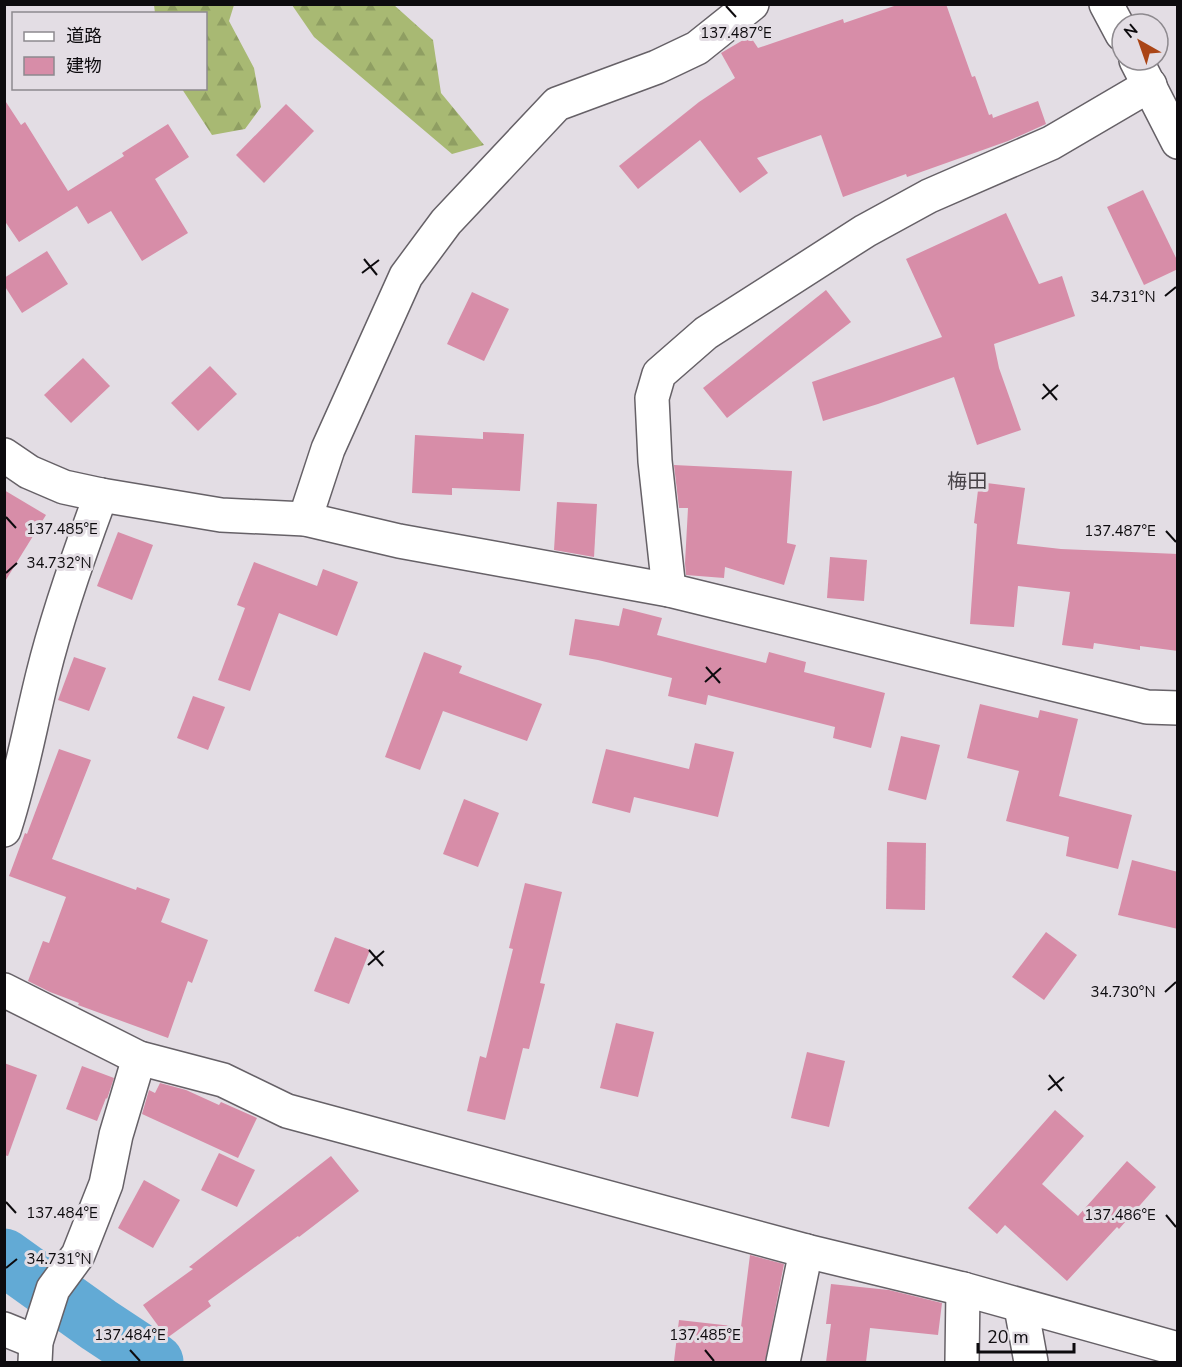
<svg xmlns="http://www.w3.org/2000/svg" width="1182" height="1367" font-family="'Nunito Sans','Noto Sans JP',sans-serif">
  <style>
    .forest { fill: url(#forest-firs) }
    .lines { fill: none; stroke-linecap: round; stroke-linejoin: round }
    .river { stroke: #62aad5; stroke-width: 57 }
    .building { fill: #d78da8 }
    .minor-casing { stroke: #666167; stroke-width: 36 }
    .minor { stroke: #fff; stroke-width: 33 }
    .ticks { fill: none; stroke: #0d0b0e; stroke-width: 2 }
    .labels { text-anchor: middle; stroke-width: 6; stroke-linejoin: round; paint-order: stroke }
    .neighbourhood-label { font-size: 20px; fill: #474247; stroke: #e3dde4 }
    .ticks-label { font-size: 15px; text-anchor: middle; fill: #0d0b0e; stroke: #e3dde4; stroke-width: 6; stroke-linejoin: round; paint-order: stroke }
  </style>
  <defs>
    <pattern id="forest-firs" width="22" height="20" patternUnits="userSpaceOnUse" patternTransform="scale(1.5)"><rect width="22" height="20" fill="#a8b973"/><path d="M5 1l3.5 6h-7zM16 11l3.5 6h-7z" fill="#8f9e62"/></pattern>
  </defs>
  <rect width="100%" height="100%" fill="#e3dde4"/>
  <g class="forest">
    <polygon points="154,5 234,5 229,21 254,68 261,107 245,129 212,135 182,89 206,88 206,14 155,13"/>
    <polygon points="292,5 394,5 433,40 441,93 484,145 452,154 314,37"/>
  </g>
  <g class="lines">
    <polyline class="river" points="4,1257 99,1325 155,1362"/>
  </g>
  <g class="building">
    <polygon points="946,4 972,77 975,76 989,115 992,114 993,118 1038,101 1046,124 1008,141 907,177 906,174 843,197 821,135 757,158 768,173 740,193 700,140 638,189 619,166 699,102 735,78 721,53 750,36 758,48 843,19 844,23 897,5"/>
    <polygon points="4,99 21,125 25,122 68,191 124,156 122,153 168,124 189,157 155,179 188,233 142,261 111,211 88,224 77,206 19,242 4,220"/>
    <polygon points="286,104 314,131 264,183 236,155"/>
    <polygon points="1143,190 1178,262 1178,269 1144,285 1107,207"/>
    <polygon points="1006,213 1039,284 1062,276 1075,316 994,344 999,368 1021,430 977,445 954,377 878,404 823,421 812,382 942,337 906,259"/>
    <polygon points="47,251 68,284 22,313 4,285 4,278"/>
    <polygon points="826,290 851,322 727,418 703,388"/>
    <polygon points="472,292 509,309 484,361 447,344"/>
    <polygon points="83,358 110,386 71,423 44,395"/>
    <polygon points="210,366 237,394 198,431 171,403"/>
    <polygon points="483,432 524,434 520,491 452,488 452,495 412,493 415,435 483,439"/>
    <polygon points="674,465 792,471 787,543 796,545 784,585 725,567 724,578 686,575 685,563 688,508 679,508"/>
    <polygon points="979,482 1025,488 1017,544 1061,549 1178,554 1178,651 1140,646 1140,650 1094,643 1093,649 1062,645 1070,592 1018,586 1014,627 970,624 977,524 974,523"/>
    <polygon points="4,490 46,515 4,583"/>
    <polygon points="557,502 597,504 594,557 554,550"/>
    <polygon points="118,532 153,545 132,600 97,586"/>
    <polygon points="830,557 867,560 864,601 827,598"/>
    <polygon points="254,562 317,586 323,569 358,582 337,636 279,613 250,691 218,680 245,608 237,605"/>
    <polygon points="623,608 662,618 657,635 766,663 769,652 806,662 804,672 885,693 871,748 833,738 835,727 708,695 706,705 668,696 672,678 598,660 569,655 575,619 619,626"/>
    <polygon points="424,652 462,666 459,673 542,704 527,741 443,711 420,770 385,757"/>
    <polygon points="74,657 106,668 89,711 58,700"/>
    <polygon points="193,696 225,707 208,750 177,738"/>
    <polygon points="980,704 1038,718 1040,710 1078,719 1059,796 1132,815 1118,869 1066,856 1069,837 1006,821 1019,771 967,758"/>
    <polygon points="901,736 940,745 926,800 888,790"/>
    <polygon points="695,743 734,752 718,817 634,797 630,813 592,803 606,749 689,769"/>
    <polygon points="59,749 91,760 52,859 136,890 137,887 170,899 161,922 208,940 192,983 188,981 168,1038 78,1005 79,1003 50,992 28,981 43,941 49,943 66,897 9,876 25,833 27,834"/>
    <polygon points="464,799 499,813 478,867 443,854"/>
    <polygon points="887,842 926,843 925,910 886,909"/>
    <polygon points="1132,860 1178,872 1178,929 1118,915"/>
    <polygon points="525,883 562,892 540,983 545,984 529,1049 523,1048 505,1120 467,1111 480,1056 486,1058 513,949 509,948"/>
    <polygon points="1046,932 1077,955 1044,1000 1012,977"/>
    <polygon points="335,937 370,950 349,1004 314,991"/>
    <polygon points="616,1023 654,1032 638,1097 600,1088"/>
    <polygon points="807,1052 845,1061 829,1127 791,1118"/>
    <polygon points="4,1063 37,1075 8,1156 4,1155"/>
    <polygon points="82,1066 114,1078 107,1099 106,1098 97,1121 66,1109"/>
    <polygon points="160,1083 186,1090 219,1105 221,1102 257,1118 238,1158 142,1114 149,1090 155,1093"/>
    <polygon points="1055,1110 1084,1136 1042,1184 1078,1216 1127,1161 1156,1187 1119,1229 1117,1227 1067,1281 1005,1225 997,1234 968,1208"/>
    <polygon points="219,1153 255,1170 237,1207 201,1190"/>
    <polygon points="331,1156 359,1191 299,1237 298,1236 208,1301 211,1306 167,1338 143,1305 193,1269 189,1267"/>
    <polygon points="144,1180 180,1200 153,1248 118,1228"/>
    <polygon points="750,1255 784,1264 765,1362 674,1361 679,1320 741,1327"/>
    <polygon points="831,1284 889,1290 942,1303 938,1335 870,1328 866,1362 826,1362 831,1324 826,1324"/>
  </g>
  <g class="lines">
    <defs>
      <g id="minor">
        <polyline points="1106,4 1122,34"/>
        <polyline points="1136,60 1178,142"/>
        <polyline points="4,455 29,472 64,487 101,495 221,515 305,519 399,541 669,590 1147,707 1178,708"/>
        <polyline points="305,519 328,449 406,276 446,222 557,104 657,67 697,48 752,4"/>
        <polyline points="669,590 655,461 652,398 659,374 706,333 865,231 929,196 1051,143 1150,85"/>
        <path d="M 4,830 C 21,779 30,726 43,674 C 58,613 79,554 101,495"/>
        <polyline points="4,990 139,1058 223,1080 287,1111 806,1251 963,1289 1178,1349"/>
        <polyline points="1021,1307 1031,1362"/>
        <polyline points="4,1329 36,1342"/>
        <polyline points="35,1362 36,1342 53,1289 78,1255 106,1184 116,1135 139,1058"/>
        <polyline points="783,1362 806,1251"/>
        <polyline points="962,1362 963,1289"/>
      </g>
    </defs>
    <use href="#minor" class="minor-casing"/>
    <use href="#minor" class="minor"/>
  </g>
  <path class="ticks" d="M 726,6 L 736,17M 364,259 L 377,275M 362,273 L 379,260M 1165,296 L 1176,287M 1043,384 L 1057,400M 1042,399 L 1058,385M 6,517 L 16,528M 1166,531 L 1176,542M 6,573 L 17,563M 706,667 L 720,683M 705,682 L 721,668M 369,950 L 383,966M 368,965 L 384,951M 1165,992 L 1176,982M 1049,1075 L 1062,1091M 1048,1090 L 1064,1077M 6,1202 L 16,1213M 1166,1215 L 1176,1227M 6,1268 L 17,1259M 130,1350 L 140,1361M 705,1350 L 714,1361"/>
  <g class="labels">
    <g class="neighbourhood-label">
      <text x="967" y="488">梅田</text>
    </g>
  </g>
  <g class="ticks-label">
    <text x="736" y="38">137.487°E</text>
    <text x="1123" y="302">34.731°N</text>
    <text x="62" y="534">137.485°E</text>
    <text x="1120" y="536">137.487°E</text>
    <text x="59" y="568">34.732°N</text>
    <text x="1123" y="997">34.730°N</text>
    <text x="62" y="1218">137.484°E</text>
    <text x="1120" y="1220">137.486°E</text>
    <text x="59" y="1264">34.731°N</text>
    <text x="130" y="1340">137.484°E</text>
    <text x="705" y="1340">137.485°E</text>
  </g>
  <rect width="1182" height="1367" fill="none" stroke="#0d0b0e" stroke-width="12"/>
  <rect x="12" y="12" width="195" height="78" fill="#e3dde4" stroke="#8d898e" stroke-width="1.5"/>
  <rect x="24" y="32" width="30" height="9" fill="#ffffff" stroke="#8d898e" stroke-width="1.5"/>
  <text x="66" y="42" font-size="18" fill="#0d0b0e">道路</text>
  <rect x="24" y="57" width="30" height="18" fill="#d78da8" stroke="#8d898e" stroke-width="1.5"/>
  <text x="66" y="72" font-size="18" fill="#0d0b0e">建物</text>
  <g transform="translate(1140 42) rotate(320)"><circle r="28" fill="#e3dde4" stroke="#8d898e" stroke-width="1.5"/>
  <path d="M0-4.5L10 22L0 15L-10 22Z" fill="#aa4516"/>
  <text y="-9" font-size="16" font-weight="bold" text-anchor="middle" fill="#0d0b0e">N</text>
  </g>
  <path d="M978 1343v9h96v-9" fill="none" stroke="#0d0b0e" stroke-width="3"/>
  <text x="987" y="1343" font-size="18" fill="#0d0b0e" stroke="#e3dde4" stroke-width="4.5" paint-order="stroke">20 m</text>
</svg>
